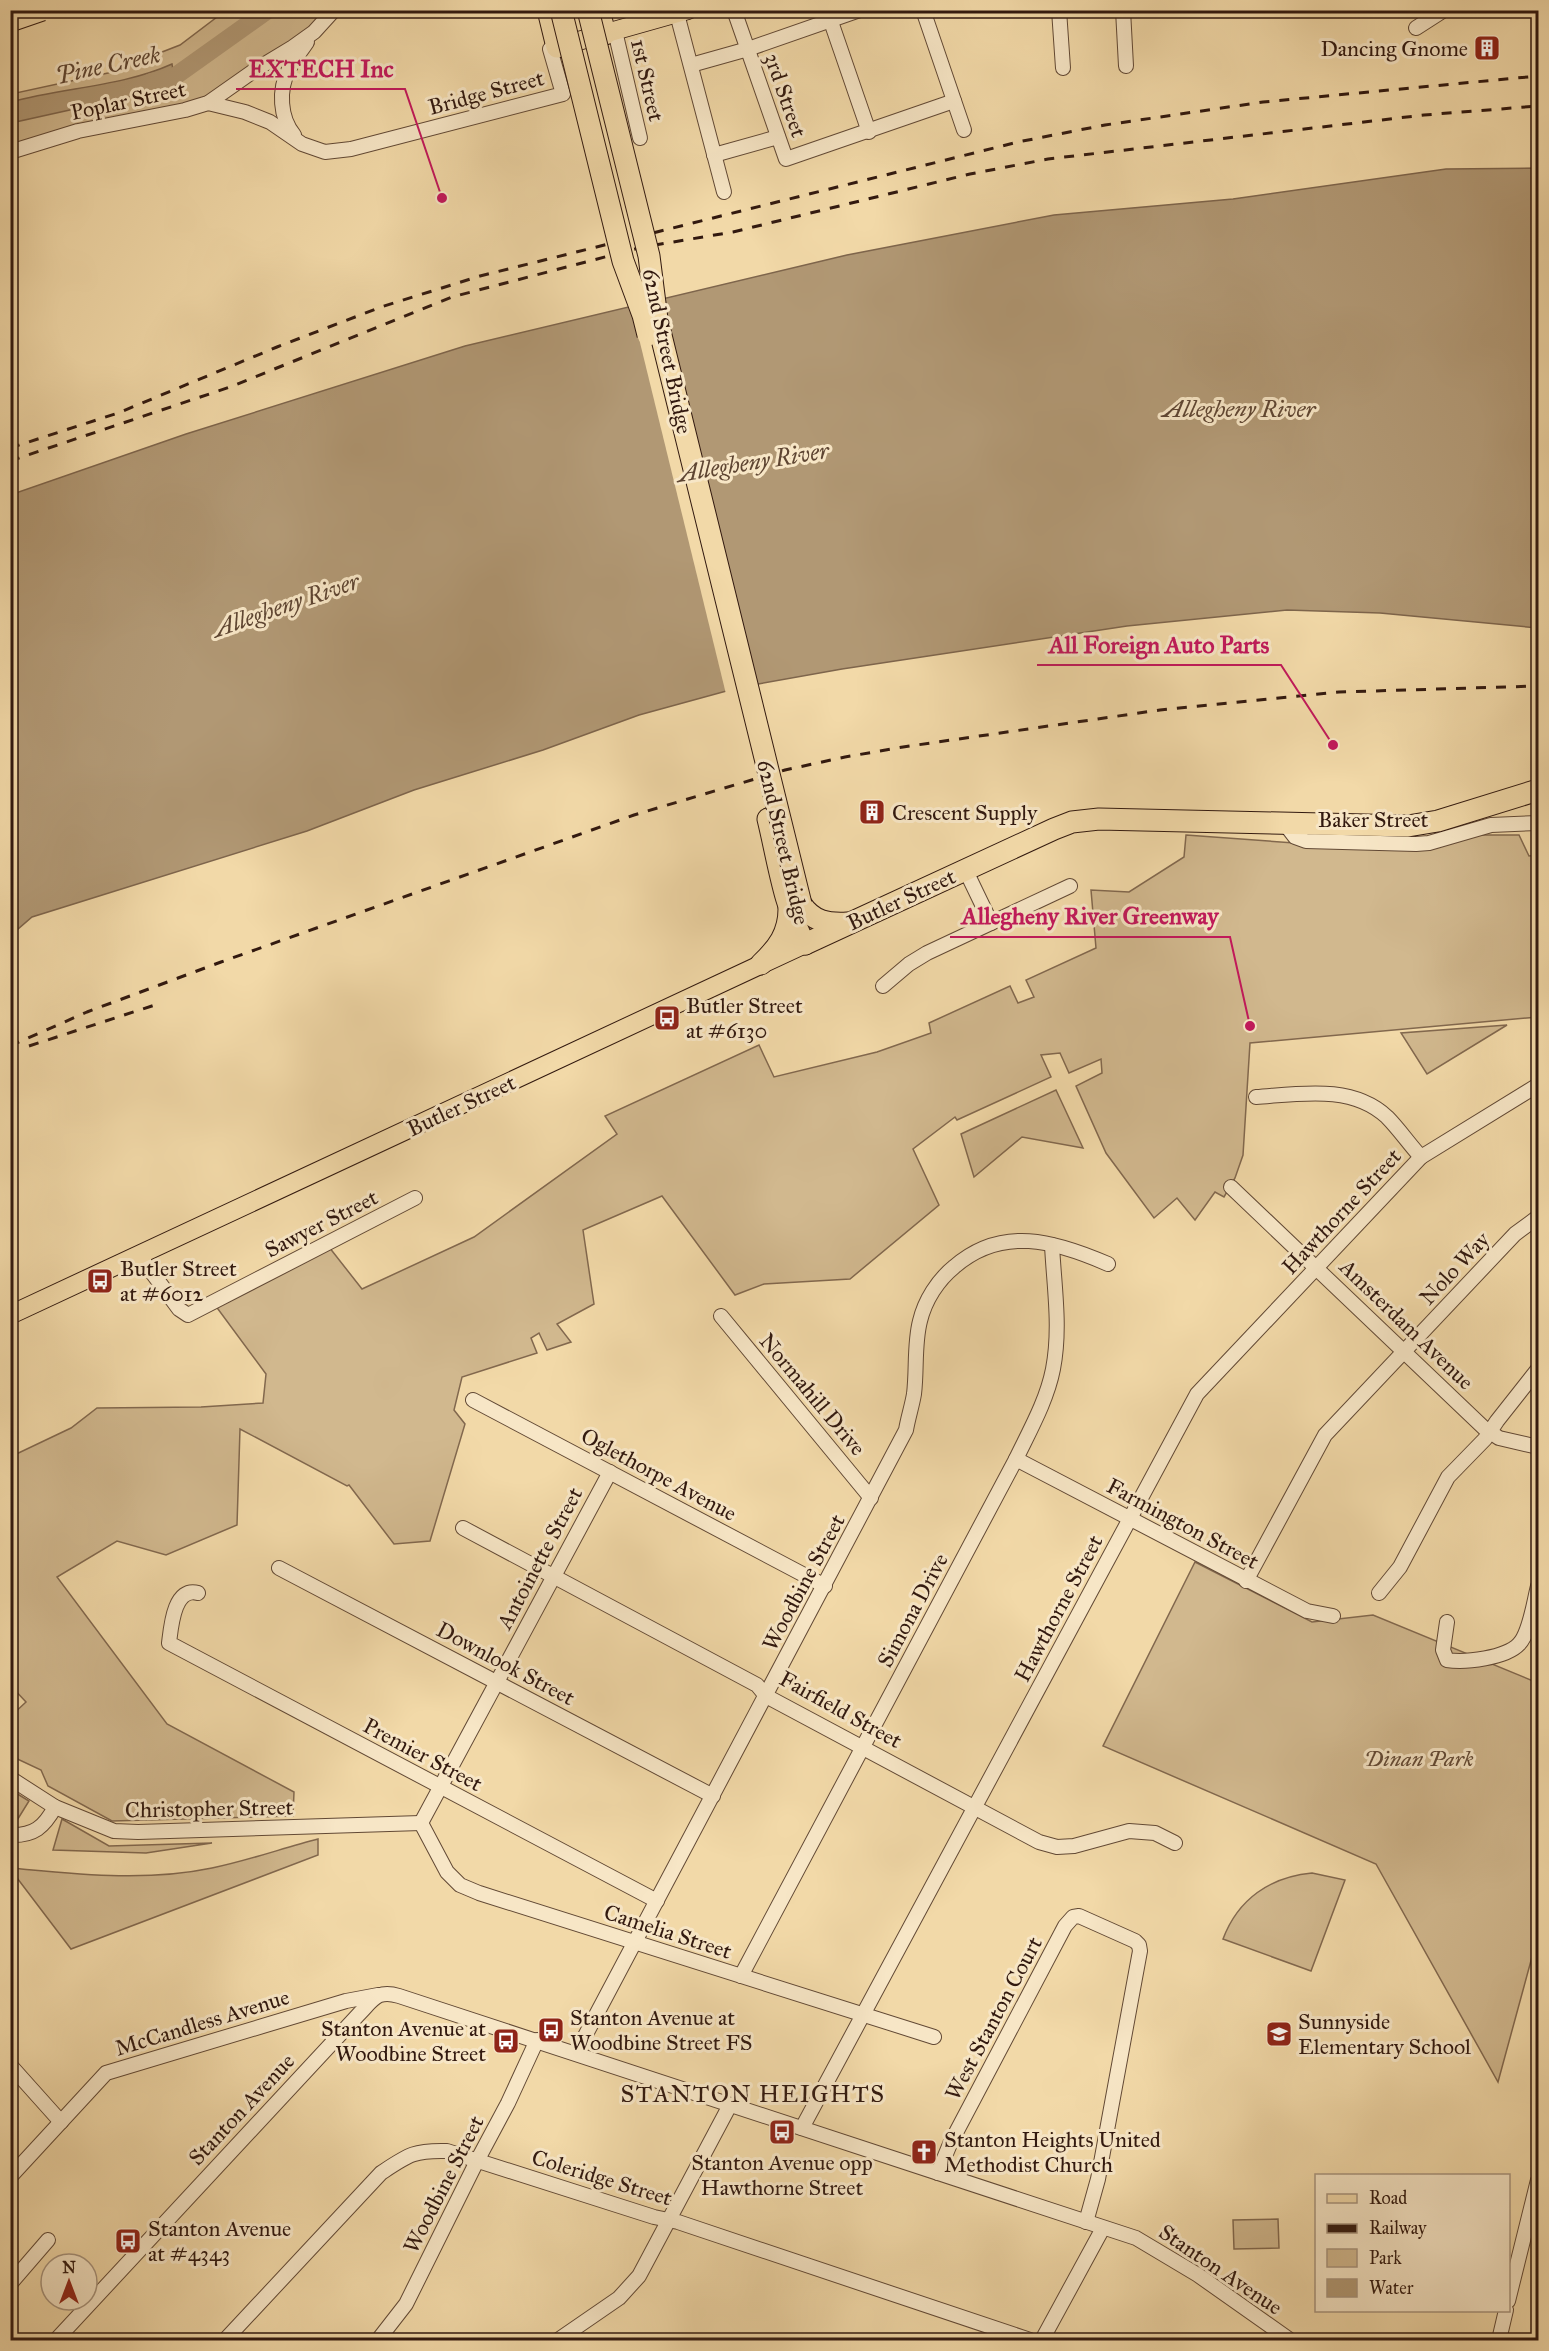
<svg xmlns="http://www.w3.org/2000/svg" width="1549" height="2351" font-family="'IM FELL Great Primer',serif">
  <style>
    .green { fill: #d1b88e; stroke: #82684e; stroke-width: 1.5 }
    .water { fill: #b19874; stroke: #7e654c; stroke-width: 1.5 }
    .pier { fill: #f2d9a8 }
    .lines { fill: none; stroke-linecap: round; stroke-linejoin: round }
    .river { stroke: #b19874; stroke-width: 18 }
    .minor-casing { stroke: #624935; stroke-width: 16 }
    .major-casing { stroke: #32190f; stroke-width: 20 }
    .highway-casing { stroke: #32190f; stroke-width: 23 }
    .minor { stroke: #f7e6c6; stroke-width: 14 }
    .major { stroke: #f2d9a8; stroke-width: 18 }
    .highway { stroke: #f2d9a8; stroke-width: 21 }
    .rail { stroke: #32190f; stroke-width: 3; stroke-dasharray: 10 10; stroke-linecap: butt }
    .highway-bridge-casing { stroke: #32190f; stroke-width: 23; stroke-linecap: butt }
    .highway-bridge { stroke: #f2d9a8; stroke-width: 21 }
    .labels { text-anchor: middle; stroke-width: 6; stroke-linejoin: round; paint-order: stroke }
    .poi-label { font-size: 22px; fill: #32190f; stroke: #f7e6c6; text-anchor: start }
    .street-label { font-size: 22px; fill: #32190f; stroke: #f7e6c6 }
    .park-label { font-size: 22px; font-style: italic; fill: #624935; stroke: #f7e6c6 }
    .water-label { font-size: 24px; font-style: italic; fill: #5e4532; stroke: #f7e6c6 }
    .neighbourhood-label { font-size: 24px; letter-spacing: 1.5px; fill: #32190f; stroke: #f7e6c6 }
    .leader { fill: none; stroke: #c2185b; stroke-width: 2 }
    .callout-dot { fill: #c2185b; stroke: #f7e6c6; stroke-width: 2 }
    .callout-label { font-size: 24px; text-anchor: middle; font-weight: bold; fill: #c2185b; stroke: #f7e6c6; stroke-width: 6; stroke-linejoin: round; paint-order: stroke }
  </style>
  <rect width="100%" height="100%" fill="#f2d9a8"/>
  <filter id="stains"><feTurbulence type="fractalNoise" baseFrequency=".00333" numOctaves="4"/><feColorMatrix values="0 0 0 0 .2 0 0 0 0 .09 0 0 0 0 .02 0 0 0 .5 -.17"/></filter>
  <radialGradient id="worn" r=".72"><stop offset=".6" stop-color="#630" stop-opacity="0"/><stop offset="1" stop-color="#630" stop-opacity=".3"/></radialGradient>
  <g class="green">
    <polygon points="225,11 334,11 208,103 11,152 11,94 108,73 180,45"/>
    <polygon points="1186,835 1350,847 1470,835 1519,835 1529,856 1538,855 1538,1017 1250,1043 1243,1155 1235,1178 1224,1197 1215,1192 1195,1220 1177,1198 1154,1218 1106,1153 1076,1086 1102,1073 1101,1059 1069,1073 1060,1053 1041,1055 1051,1077 957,1120 955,1117 913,1149 939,1205 850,1279 764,1284 735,1295 662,1196 583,1230 594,1304 557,1324 571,1342 547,1350 539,1333 531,1338 537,1353 462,1377 454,1410 465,1424 430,1541 394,1544 349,1485 347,1486 240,1429 237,1525 166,1555 117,1541 57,1577 167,1724 294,1792 293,1816 112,1821 48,1786 41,1770 11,1756 11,1716 26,1702 11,1686 10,1457 71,1428 97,1408 201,1407 263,1403 266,1374 215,1305 329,1247 362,1289 474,1237 617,1134 605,1116 759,1045 774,1077 877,1052 931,1033 929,1023 1010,986 1018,1003 1034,997 1026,980 1096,948 1091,890 1129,892 1184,857"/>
    <polygon points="1507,1025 1427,1074 1401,1033"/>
    <polygon points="1056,1090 1083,1148 1022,1137 974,1177 961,1134"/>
    <polygon points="1195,1562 1312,1622 1373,1615 1538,1683 1538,1935 1498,2082 1376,1864 1103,1746"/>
    <polygon points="11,1790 29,1801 11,1830"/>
    <polygon points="62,1819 109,1846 212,1843 146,1853 53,1850"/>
    <path d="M 318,1839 L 318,1855 L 71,1949 L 11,1870 L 11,1868 C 77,1874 145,1882 212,1868 C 247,1861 283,1848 318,1839 Z"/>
    <path d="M 1312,1873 L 1345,1880 L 1311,1971 L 1223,1939 C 1238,1899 1270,1877 1312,1873 Z"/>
    <polygon points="1278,2219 1279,2248 1234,2249 1233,2220"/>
  </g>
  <g class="water">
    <path d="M 172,64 L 176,89 L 142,94 L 11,123 L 11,102 C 64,87 121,87 172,64 Z"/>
    <polygon points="1538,168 1538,628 1380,613 1287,610 1127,626 842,669 741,687 639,715 543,750 414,790 307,831 32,917 11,935 10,495 186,434 465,346 847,255 1054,215 1233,199 1446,169"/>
  </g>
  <polygon class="pier" points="659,297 742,690 726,694 633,314"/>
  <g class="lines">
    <polyline class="river" points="151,82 174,77 268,10"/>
    <defs>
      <g id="minor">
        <polyline points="734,10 786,159 954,101"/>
        <polyline points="827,10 869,132"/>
        <polyline points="923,10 964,130"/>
        <polyline points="1059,10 1063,68"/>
        <polyline points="1123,10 1126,66"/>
        <polyline points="677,14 724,192"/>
        <polyline points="1416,28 1444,10"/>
        <polyline points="615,31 640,138"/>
        <polyline points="691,65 748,49 860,10"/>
        <polyline points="208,103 245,112 270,122 302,144 325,152 351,149 563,94 550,49"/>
        <path d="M 294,135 C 280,118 278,90 289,69 C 294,60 301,51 307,42"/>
        <polyline points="10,152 78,131 185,110 208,103 255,70 293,47 314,32 334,10"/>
        <polyline points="714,155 778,137"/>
        <polyline points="1285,824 1295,837 1306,841 1416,844 1429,843 1491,825 1538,823"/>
        <polyline points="965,869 991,923"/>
        <polyline points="883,986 909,964 927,953 1070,886"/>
        <path d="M 1256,1097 C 1299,1094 1352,1084 1387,1117 C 1399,1129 1409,1144 1421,1157"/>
        <polyline points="1231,1187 1484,1428 1499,1438 1538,1447"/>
        <polyline points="139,1255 179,1309 188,1315 415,1198"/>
        <polyline points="721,1316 871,1498"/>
        <polyline points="473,1400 825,1586"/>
        <polyline points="1016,1459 1307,1611 1333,1616"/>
        <polyline points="463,1528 757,1685 766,1696 1039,1842 1057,1847 1074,1846 1129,1831 1155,1833 1175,1843"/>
        <polyline points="279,1568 713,1796"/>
        <polyline points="1246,1581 1325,1435 1515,1234 1538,1217"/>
        <path d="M 198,1593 C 174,1586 171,1627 169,1643 L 657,1901"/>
        <polyline points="1379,1593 1400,1567 1448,1477 1485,1439 1497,1421 1538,1369"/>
        <path d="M 1447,1622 L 1443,1650 L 1447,1660 C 1465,1663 1506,1658 1519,1644 C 1530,1633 1534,1601 1538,1586"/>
        <polyline points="10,1778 55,1807 114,1831 138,1832 421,1823"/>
        <polyline points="421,1823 447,1872 460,1885 479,1893 934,2037"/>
        <polyline points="421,1823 610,1472"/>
        <path d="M 10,1835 C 34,1836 44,1827 55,1807"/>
        <path d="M 741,1976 L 1016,1459 C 1030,1430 1047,1400 1053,1369 C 1061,1327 1054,1287 1052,1245"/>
        <path d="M 576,2053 L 906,1430 C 908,1418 912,1406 914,1394 C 917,1370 914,1344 920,1321 C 925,1300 938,1280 954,1267 C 1002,1225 1055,1241 1108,1264"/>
        <polyline points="10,2065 61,2122"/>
        <polyline points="802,2128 1197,1394 1421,1157 1538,1085"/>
        <polyline points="938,2173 950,2144 1065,1926 1073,1917 1079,1916 1135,1941 1139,1945 1140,1951 1098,2179 1086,2222"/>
        <polyline points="10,2177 106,2073 346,2001 378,1995"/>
        <polyline points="10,2284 48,2240"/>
        <polyline points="1508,2301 1538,2180"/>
        <path d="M 56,2340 L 359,2014 C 373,2000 377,1989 399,1996 L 1136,2238 L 1198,2275 L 1290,2340"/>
        <path d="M 225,2340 L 381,2173 C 408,2155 414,2150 447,2151 L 654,2217 L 678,2222 L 1030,2340"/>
        <polyline points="378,2340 406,2304 477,2161 508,2103 537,2040"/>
        <polyline points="558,2340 619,2298 639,2276 730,2105"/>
        <polyline points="1042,2340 1103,2228"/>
        <polyline points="1499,2340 1506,2310"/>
      </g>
      <g id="major">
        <polyline points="557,47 688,10"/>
        <polyline points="10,1315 805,944"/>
      </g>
      <g id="highway">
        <polyline points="548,10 557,47"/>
        <polyline points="599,10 605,34"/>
        <path d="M 768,819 C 778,860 784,907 805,944"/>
        <path d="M 801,904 C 813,922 828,924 847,923"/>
        <polyline points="805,944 1054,829 1072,822 1099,819 1408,826 1438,821 1538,790"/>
        <path d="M 761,964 C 778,948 789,933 789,909"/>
      </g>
    </defs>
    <use href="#minor" class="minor-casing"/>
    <use href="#major" class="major-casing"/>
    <use href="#highway" class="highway-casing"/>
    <use href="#minor" class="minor"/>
    <use href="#major" class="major"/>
    <use href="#highway" class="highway"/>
    <g class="rail">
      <polyline points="10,32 32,10"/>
      <polyline points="10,448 118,413 277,347 381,307 480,276 1018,142 1105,125 1263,102 1538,76"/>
      <polyline points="10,461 230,387 452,297 643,247 733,232 970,174 1048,159 1424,115 1538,106"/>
      <polyline points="10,1046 87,1012 221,962 634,815 785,770 845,757 903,747 1160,710 1339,692 1538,686"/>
      <polyline points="29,1046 158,1004"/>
    </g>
    <defs>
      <g id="highway-bridge">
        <polyline points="561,10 623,261 643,315 648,335"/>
        <polyline points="588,10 649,256 657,319 801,904"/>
        <polyline points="10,21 42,10"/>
      </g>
    </defs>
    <use href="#highway-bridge" class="highway-bridge-casing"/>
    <use href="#highway-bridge" class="highway-bridge"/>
  </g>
  <defs>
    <symbol id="building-square" viewBox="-11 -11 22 22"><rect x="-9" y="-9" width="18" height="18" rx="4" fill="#8f2418" stroke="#f7e6c6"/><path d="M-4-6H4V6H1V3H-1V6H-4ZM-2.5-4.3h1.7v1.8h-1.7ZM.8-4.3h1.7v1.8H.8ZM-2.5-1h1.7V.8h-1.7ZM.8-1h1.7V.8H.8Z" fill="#fff"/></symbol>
    <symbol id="bus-square" viewBox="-11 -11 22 22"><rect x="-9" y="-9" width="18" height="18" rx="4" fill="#8f2418" stroke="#f7e6c6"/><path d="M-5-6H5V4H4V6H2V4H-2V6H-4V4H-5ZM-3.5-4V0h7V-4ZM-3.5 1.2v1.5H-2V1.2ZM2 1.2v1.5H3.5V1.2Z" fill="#fff"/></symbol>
    <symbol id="school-square" viewBox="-11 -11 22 22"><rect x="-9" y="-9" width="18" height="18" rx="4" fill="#8f2418" stroke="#f7e6c6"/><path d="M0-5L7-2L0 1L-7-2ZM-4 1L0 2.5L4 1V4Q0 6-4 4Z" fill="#fff"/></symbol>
    <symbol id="church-square" viewBox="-11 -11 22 22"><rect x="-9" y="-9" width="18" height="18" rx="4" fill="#8f2418" stroke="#f7e6c6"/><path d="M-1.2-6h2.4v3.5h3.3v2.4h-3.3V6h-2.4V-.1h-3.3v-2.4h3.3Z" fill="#fff"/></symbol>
  </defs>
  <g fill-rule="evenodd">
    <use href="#building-square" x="1472" y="33" width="30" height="30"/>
    <use href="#building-square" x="857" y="797" width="30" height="30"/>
    <use href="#bus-square" x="652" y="1003" width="30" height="30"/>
    <use href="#bus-square" x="85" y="1266" width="30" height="30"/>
    <use href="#bus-square" x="536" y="2015" width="30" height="30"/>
    <use href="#school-square" x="1264" y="2019" width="30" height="30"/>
    <use href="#bus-square" x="491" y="2026" width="30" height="30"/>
    <use href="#bus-square" x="767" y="2117" width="30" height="30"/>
    <use href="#church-square" x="909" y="2137" width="30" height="30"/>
    <use href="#bus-square" x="113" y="2226" width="30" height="30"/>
  </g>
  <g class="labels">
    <g class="poi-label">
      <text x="1468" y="56" text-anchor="end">Dancing Gnome</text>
      <text x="892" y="820">Crescent Supply</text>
      <text x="686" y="1013">Butler Street<tspan x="686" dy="25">at #6130</tspan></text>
      <text x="120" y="1276">Butler Street<tspan x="120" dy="25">at #6012</tspan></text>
      <text x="570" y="2025">Stanton Avenue at<tspan x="570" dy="25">Woodbine Street FS</tspan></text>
      <text x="1298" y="2029">Sunnyside<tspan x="1298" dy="25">Elementary School</tspan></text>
      <text x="486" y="2036" text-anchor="end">Stanton Avenue at<tspan x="486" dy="25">Woodbine Street</tspan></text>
      <text x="944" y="2147">Stanton Heights United<tspan x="944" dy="25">Methodist Church</tspan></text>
      <text x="782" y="2170" text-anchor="middle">Stanton Avenue opp<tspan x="782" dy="25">Hawthorne Street</tspan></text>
      <text x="148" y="2236">Stanton Avenue<tspan x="148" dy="25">at #4343</tspan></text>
    </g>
    <g class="street-label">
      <text transform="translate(648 80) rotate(77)" y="8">1st Street</text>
      <text transform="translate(486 92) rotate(-15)" y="8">Bridge Street</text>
      <text transform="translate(786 95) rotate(71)" y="8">3rd Street</text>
      <text transform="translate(128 100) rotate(-12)" y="8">Poplar Street</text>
      <text transform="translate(668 351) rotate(78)" y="8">62nd Street Bridge</text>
      <text x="1373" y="827">Baker Street</text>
      <text transform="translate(784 842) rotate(77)" y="8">62nd Street Bridge</text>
      <text transform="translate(901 899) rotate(-25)" y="8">Butler Street</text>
      <text transform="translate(461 1105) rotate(-25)" y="8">Butler Street</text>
      <text transform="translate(1341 1211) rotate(-47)" y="8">Hawthorne Street</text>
      <text transform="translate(321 1223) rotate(-27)" y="8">Sawyer Street</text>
      <text transform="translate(1454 1268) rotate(-47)" y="8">Nolo Way</text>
      <text transform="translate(1407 1324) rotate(44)" y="8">Amsterdam Avenue</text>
      <text transform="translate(813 1394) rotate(50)" y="8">Normahill Drive</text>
      <text transform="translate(659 1474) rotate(28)" y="8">Oglethorpe Avenue</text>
      <text transform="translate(1183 1523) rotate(28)" y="8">Farmington Street</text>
      <text transform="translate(539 1558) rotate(-62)" y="8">Antoinette Street</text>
      <text transform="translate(803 1582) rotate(-62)" y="8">Woodbine Street</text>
      <text transform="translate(1058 1608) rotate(-62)" y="8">Hawthorne Street</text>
      <text transform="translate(912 1610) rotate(-62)" y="8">Simona Drive</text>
      <text transform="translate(506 1663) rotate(28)" y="8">Downlook Street</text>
      <text transform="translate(841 1709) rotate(29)" y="8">Fairfield Street</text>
      <text transform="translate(423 1754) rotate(28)" y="8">Premier Street</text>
      <text transform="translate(209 1808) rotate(-1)" y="8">Christopher Street</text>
      <text transform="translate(668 1931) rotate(18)" y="8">Camelia Street</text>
      <text transform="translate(993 2018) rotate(-62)" y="8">West Stanton Court</text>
      <text transform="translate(202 2022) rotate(-17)" y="8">McCandless Avenue</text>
      <text transform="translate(241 2109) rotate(-47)" y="8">Stanton Avenue</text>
      <text transform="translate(602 2177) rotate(17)" y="8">Coleridge Street</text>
      <text transform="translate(443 2184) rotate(-63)" y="8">Woodbine Street</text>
      <text transform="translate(1221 2269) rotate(34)" y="8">Stanton Avenue</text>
    </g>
    <g class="park-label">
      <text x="1419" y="1766">Dinan Park</text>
    </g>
    <g class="water-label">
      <text transform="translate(108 65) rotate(-12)" y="8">Pine Creek</text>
      <text x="1239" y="417">Allegheny River</text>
      <text transform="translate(753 462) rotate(-9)" y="8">Allegheny River</text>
      <text transform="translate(286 605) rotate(-19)" y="8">Allegheny River</text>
    </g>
    <g class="neighbourhood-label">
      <text x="753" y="2102">STANTON HEIGHTS</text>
    </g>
  </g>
  <path class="leader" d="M442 198L405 89H236M1333 745L1281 665H1037M1250 1026L1230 937H950"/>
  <g class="callout-dot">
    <circle cx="442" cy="198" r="6"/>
    <circle cx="1333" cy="745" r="6"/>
    <circle cx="1250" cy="1026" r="6"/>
  </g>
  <g class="callout-label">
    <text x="321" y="77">EXTECH Inc</text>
    <text x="1159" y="653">All Foreign Auto Parts</text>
    <text x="1090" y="924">Allegheny River Greenway</text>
  </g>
  <rect width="1549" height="2351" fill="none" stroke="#f2d9a8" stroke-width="36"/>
  <rect x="12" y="12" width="1525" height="2327" fill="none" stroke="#32190f" stroke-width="3"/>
  <rect x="18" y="18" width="1513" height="2315" fill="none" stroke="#32190f" stroke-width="1.5"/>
  <rect x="1315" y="2174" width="195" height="138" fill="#f7e6c6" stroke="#a8947d" stroke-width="1.5"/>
  <rect x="1327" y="2194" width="30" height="9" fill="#f2d9a8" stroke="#a8947d" stroke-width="1.5"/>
  <text x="1369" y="2204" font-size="18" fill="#32190f">Road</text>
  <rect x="1327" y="2224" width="30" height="9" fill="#32190f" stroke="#a8947d" stroke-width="1.5"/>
  <text x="1369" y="2234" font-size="18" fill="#32190f">Railway</text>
  <rect x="1327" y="2249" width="30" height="18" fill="#d1b88e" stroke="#a8947d" stroke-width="1.5"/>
  <text x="1369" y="2264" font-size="18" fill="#32190f">Park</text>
  <rect x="1327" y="2279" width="30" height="18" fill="#b19874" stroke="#a8947d" stroke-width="1.5"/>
  <text x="1369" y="2294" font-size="18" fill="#32190f">Water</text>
  <g transform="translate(69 2282)"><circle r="28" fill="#f7e6c6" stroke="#a8947d" stroke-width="1.5"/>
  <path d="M0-4.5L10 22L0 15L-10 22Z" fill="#8f2418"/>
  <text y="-9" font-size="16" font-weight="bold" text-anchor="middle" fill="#32190f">N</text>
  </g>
  <rect width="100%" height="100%" filter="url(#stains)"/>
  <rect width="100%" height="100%" fill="url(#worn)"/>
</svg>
